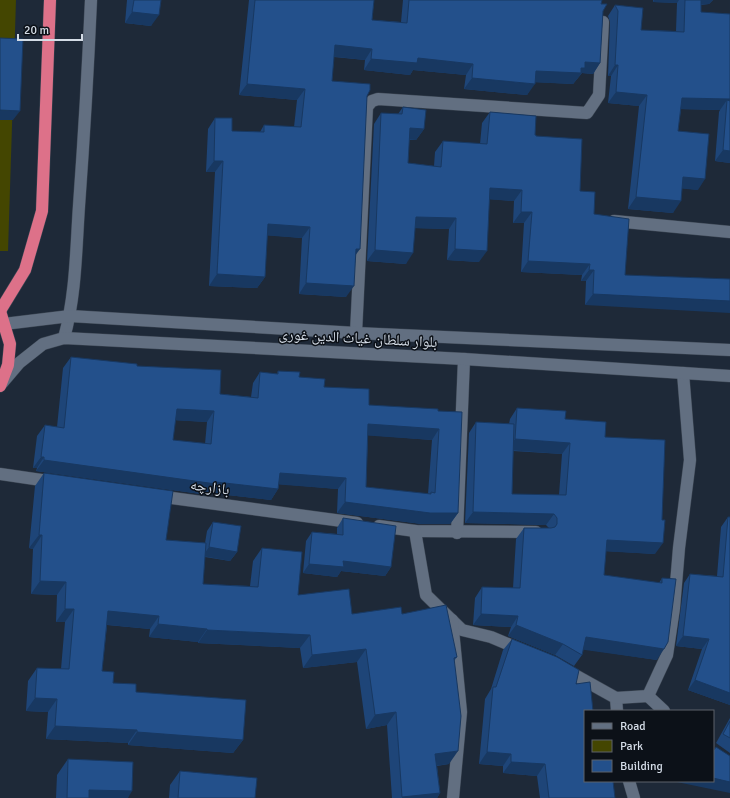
<svg xmlns="http://www.w3.org/2000/svg" width="730" height="798" font-family="Signika,'Noto Naskh Arabic',sans-serif">
  <style>
    .green { fill: #444601 }
    .lines { fill: none; stroke-linecap: round; stroke-linejoin: round }
    .street-casing { stroke: #3c4653; stroke-width: 13 }
    .secondary-casing { stroke: #3c4653; stroke-width: 13 }
    .highway-casing { stroke: #3c4653; stroke-width: 13 }
    .street { stroke: #626f81; stroke-width: 12 }
    .secondary { stroke: #626f81; stroke-width: 12 }
    .highway { stroke: #dd7189; stroke-width: 12 }
    .wall { fill: #1e4578; fill-rule: evenodd }
    .shaded-wall { fill: #183861 }
    .building { fill: #23508b; stroke: #183861; fill-rule: evenodd }
    .labels { text-anchor: middle; stroke-width: 3; stroke-linejoin: round; paint-order: stroke }
    .street-label { font-size: 15px; fill: #d4dce6; stroke: #0c1118 }
  </style>
  <rect width="100%" height="100%" fill="#1e2938"/>
  <polygon class="green" points="0,0 16,0 8,251 0,251"/>
  <g class="lines">
    <defs>
      <g id="street">
        <polyline points="614,221 730,232"/>
        <polyline points="356,333 367,107 372,101 378,99 587,113 599,95 603,22"/>
        <path d="M 64,338 C 76,295 76,249 79,206 C 84,137 88,69 91,0"/>
        <polyline points="0,474 55,482"/>
        <polyline points="157,496 357,523"/>
        <polyline points="379,526 415,531 536,532"/>
        <polyline points="415,531 426,595 462,630 491,637 522,650"/>
        <polyline points="457,533 464,359"/>
        <polyline points="452,620 461,712 453,798"/>
        <polyline points="564,669 616,698 617,711"/>
        <polyline points="648,696 664,711"/>
        <polyline points="616,698 648,696 667,655 674,608 679,548 690,460 683,373"/>
        <polyline points="629,781 634,798"/>
      </g>
      <g id="secondary">
        <polyline points="4,324 70,316 356,333 730,350"/>
        <polyline points="2,383 19,363 43,344 64,338 464,359 730,376"/>
      </g>
      <g id="highway">
        <polyline points="0,311 25,270 42,211 50,0"/>
        <polyline points="0,311 10,344 8,365 0,386"/>
      </g>
    </defs>
    <use href="#street" class="street-casing"/>
    <use href="#secondary" class="secondary-casing"/>
    <use href="#highway" class="highway-casing"/>
    <use href="#street" class="street"/>
    <use href="#secondary" class="secondary"/>
    <use href="#highway" class="highway"/>
  </g>
  <g class="wall">
    <polygon points="127,0 161,0 151,26 125,23"/>
    <polygon points="249,0 374,0 372,20 401,22 403,0 602,0 601,4 603,11 600,63 593,74 582,73 573,84 535,82 527,95 464,89 466,75 413,70 410,75 364,70 365,60 334,57 332,81 367,96 355,256 346,297 299,294 302,238 267,235 265,277 257,288 209,286 215,172 206,172 208,129 215,118 232,131 260,132 264,125 294,127 297,100 239,95"/>
    <polygon points="653,0 713,0 709,4 701,5 701,12 730,14 730,163 715,161 719,112 720,110 681,109 678,131 698,190 682,188 673,213 628,209 639,106 608,103 611,76 608,76 610,22 608,16 615,5 641,30 676,31 677,3 653,2"/>
    <polygon points="403,107 424,129 416,140 409,140 408,163 434,166 435,152 443,141 480,144 482,123 490,112 535,135 580,191 594,214 625,275 585,305 586,281 581,281 582,275 521,272 524,223 513,223 514,201 490,199 479,262 447,260 449,229 415,228 406,264 367,261 374,124 381,113 398,114"/>
    <path d="M 71,357 L 137,366 L 220,394 L 251,397 L 253,383 L 260,372 L 277,374 L 278,371 L 299,377 L 369,405 L 438,411 L 458,513 L 450,524 L 422,524 L 337,513 L 338,489 L 279,484 L 278,489 L 271,500 L 210,493 L 208,495 L 36,471 L 37,468 L 33,468 L 37,436 L 45,425 L 57,427 L 63,368 ZM 175,420 L 207,422 L 205,444 L 173,440 ZM 368,435 L 432,440 L 428,494 L 366,487 Z"/>
    <path d="M 517,408 L 565,419 L 605,437 L 655,554 L 606,551 L 604,575 L 659,583 L 662,578 L 657,660 L 583,649 L 582,655 L 574,666 L 555,655 L 508,636 L 511,627 L 473,625 L 475,598 L 482,587 L 513,588 L 516,539 L 524,528 L 549,528 L 546,525 L 465,523 L 469,433 L 476,422 L 509,424 L 510,419 ZM 513,451 L 562,454 L 559,495 L 512,494 Z"/>
    <polygon points="44,473 166,540 205,543 207,531 213,522 237,552 230,561 205,557 203,584 250,586 253,561 262,548 298,595 352,614 402,614 457,657 454,661 449,764 437,766 440,793 437,798 392,798 387,725 366,729 357,662 303,668 300,648 198,643 198,642 149,637 150,629 107,625 102,671 113,683 136,692 243,740 233,753 128,745 128,743 46,739 48,712 26,711 28,681 37,668 61,669 65,622 56,622 57,595 31,594 33,549 29,548 35,486"/>
    <polygon points="728,517 730,517 730,705 688,690 702,649 676,646 684,583 690,574 717,576 721,527"/>
    <polygon points="343,518 391,567 385,576 341,571 337,577 303,573 306,541 312,532 337,534 337,528"/>
    <polygon points="512,639 576,684 615,798 540,798 537,776 503,773 503,766 479,764 485,699 491,689 503,650"/>
    <polygon points="730,718 730,753 716,743"/>
    <polygon points="68,759 128,798 56,798 57,775"/>
    <polygon points="180,771 255,798 169,798 170,785"/>
  </g>
  <g class="shaded-wall">
    <polygon points="654,0 679,0 677,3 653,2"/>
    <polygon points="697,0 713,0 709,4 694,5"/>
    <polygon points="132,12 159,15 151,26 125,23"/>
    <polygon points="335,45 372,49 365,60 328,56"/>
    <polygon points="418,58 473,64 466,75 413,70 410,75 364,70 371,59"/>
    <polygon points="585,62 600,63 593,74 582,73 573,84 528,82 536,71"/>
    <polygon points="615,65 618,65 611,76 608,76"/>
    <polygon points="472,78 535,84 527,95 464,89"/>
    <polygon points="247,84 305,89 297,100 239,95"/>
    <polygon points="616,92 647,95 639,106 608,103"/>
    <polygon points="682,98 730,99 730,111 727,100 720,110 674,109"/>
    <polygon points="0,110 20,111 13,120 0,120"/>
    <polygon points="410,128 424,129 416,140 402,139"/>
    <polygon points="723,150 730,151 730,163 715,161"/>
    <polygon points="214,161 223,161 215,172 206,172"/>
    <polygon points="683,177 705,179 698,190 675,188"/>
    <polygon points="490,188 522,190 514,201 482,199"/>
    <polygon points="636,197 681,201 673,213 628,209"/>
    <polygon points="521,212 532,212 524,223 513,223"/>
    <polygon points="416,217 456,218 449,229 409,228"/>
    <polygon points="268,224 310,227 302,238 260,235"/>
    <polygon points="356,249 360,249 352,260"/>
    <polygon points="455,249 487,251 479,262 447,260"/>
    <polygon points="375,250 413,253 406,264 367,261"/>
    <polygon points="528,261 590,264 582,275 521,272"/>
    <polygon points="589,270 594,270 586,281 581,281"/>
    <polygon points="217,274 265,277 257,288 209,286"/>
    <polygon points="306,283 354,286 346,297 299,294"/>
    <polygon points="593,294 730,301 730,313 585,305"/>
    <polygon points="177,409 214,411 207,422 169,420"/>
    <polygon points="368,424 439,429 432,440 360,435"/>
    <polygon points="515,439 570,443 562,454 508,450"/>
    <polygon points="41,457 44,457 37,468 33,468"/>
    <polygon points="44,460 216,482 278,489 271,500 210,493 208,495 36,471"/>
    <polygon points="280,473 346,478 338,489 272,484"/>
    <polygon points="345,502 458,513 450,524 422,524 337,513"/>
    <polygon points="473,512 554,514 546,525 465,523"/>
    <polygon points="39,535 42,535 33,549 29,548"/>
    <polygon points="607,540 663,543 655,554 599,551"/>
    <polygon points="209,547 237,552 230,561 203,556"/>
    <polygon points="343,561 391,567 385,576 341,571 337,577 303,573 309,564"/>
    <polygon points="40,581 66,582 57,595 31,594"/>
    <polygon points="65,609 74,609 65,622 56,622"/>
    <polygon points="108,611 159,616 150,629 99,624"/>
    <polygon points="481,614 518,616 511,627 473,625"/>
    <polygon points="158,624 207,629 198,642 149,637"/>
    <polygon points="516,625 563,644 555,655 508,636"/>
    <polygon points="207,630 310,635 300,648 198,643"/>
    <polygon points="683,636 709,639 702,649 676,646"/>
    <polygon points="586,637 664,649 657,660 578,649"/>
    <polygon points="366,649 357,662 303,668 312,655"/>
    <polygon points="695,680 730,693 730,705 688,690"/>
    <polygon points="35,698 57,699 48,712 26,711"/>
    <polygon points="396,712 387,725 366,729 375,715"/>
    <polygon points="55,726 137,730 128,743 46,739"/>
    <polygon points="137,732 243,740 233,753 128,745"/>
    <polygon points="458,751 449,764 426,767 435,754"/>
    <polygon points="487,752 511,754 503,766 479,764"/>
    <polygon points="511,762 545,764 537,776 503,773"/>
    <polygon points="713,778 730,782 730,793 672,781 713,781"/>
    <polygon points="89,790 132,791 128,798 84,798"/>
    <polygon points="440,793 437,798 402,798 402,797"/>
  </g>
  <g class="building">
    <polygon points="134,0 161,0 159,15 132,12"/>
    <polygon points="255,0 374,0 372,20 407,23 409,0 602,0 601,4 607,4 603,11 600,63 585,62 585,68 581,68 581,73 536,71 535,84 472,78 473,64 418,58 417,63 371,59 372,49 335,45 332,81 370,84 370,90 367,96 360,249 356,249 354,286 306,283 310,227 268,224 265,277 217,274 223,161 214,161 215,118 232,118 232,131 264,132 264,125 301,127 305,89 247,84"/>
    <polygon points="685,0 701,0 701,12 730,14 730,99 682,98 678,131 709,134 705,179 683,177 681,201 636,197 647,95 616,92 618,65 615,65 618,11 615,5 643,8 641,30 684,32"/>
    <polygon points="0,38 23,39 20,111 0,110"/>
    <polygon points="727,100 730,101 730,151 723,150"/>
    <polygon points="403,107 426,110 424,129 410,128 408,163 441,167 443,141 487,144 490,112 536,116 535,135 536,135 536,136 582,139 580,191 595,192 594,214 629,219 625,275 730,279 730,301 593,294 594,270 589,270 590,264 528,261 532,212 521,212 522,190 490,188 487,251 455,249 456,218 416,217 413,253 375,250 381,113 402,114"/>
    <path d="M 71,357 L 137,364 L 137,366 L 221,370 L 220,394 L 258,398 L 260,372 L 278,374 L 278,371 L 300,372 L 299,377 L 325,379 L 324,387 L 369,389 L 369,405 L 438,409 L 438,411 L 462,412 L 458,513 L 430,513 L 345,502 L 346,478 L 280,473 L 278,489 L 216,482 L 216,484 L 44,460 L 44,457 L 41,457 L 45,425 L 64,428 ZM 177,409 L 214,411 L 211,444 L 173,440 ZM 368,424 L 439,429 L 435,493 L 431,492 L 431,494 L 366,487 Z"/>
    <polygon points="517,408 566,411 565,419 606,422 605,437 665,440 662,520 665,520 663,543 607,540 604,575 662,583 662,578 676,579 668,642 664,649 586,637 582,655 563,644 516,625 518,616 481,614 482,587 520,588 524,528 551,528 555,527 557,524 557,518 554,514 473,512 476,422 514,424 512,494 566,495 570,443 515,439"/>
    <polygon points="44,473 173,491 166,540 206,543 203,584 258,587 262,548 302,552 298,595 349,589 352,614 401,607 402,614 446,605 457,657 454,658 461,716 458,751 435,754 440,793 402,797 396,712 375,715 366,649 312,655 310,635 207,630 207,629 158,624 159,616 108,611 102,671 114,672 113,683 136,684 136,692 246,700 243,740 137,732 137,730 55,726 57,699 35,698 37,668 69,669 74,609 65,609 66,582 40,581 42,535 39,535"/>
    <polygon points="728,517 730,517 730,693 695,680 709,639 683,636 690,574 723,577"/>
    <polygon points="343,518 396,526 391,567 343,561 344,567 309,564 312,532 343,535"/>
    <polygon points="213,522 241,526 237,552 209,547"/>
    <polygon points="512,639 557,657 579,670 576,684 590,682 593,711 585,711 585,781 613,781 615,798 549,798 545,764 511,762 511,754 487,752 493,687 496,687"/>
    <polygon points="730,721 730,738 723,734"/>
    <polygon points="716,747 730,756 730,782 713,778 713,750 714,750"/>
    <polygon points="68,759 133,762 132,791 89,790 89,798 67,798"/>
    <polygon points="180,771 257,778 255,798 178,798"/>
  </g>
  <g class="labels">
    <g class="street-label">
      <text transform="translate(358 338) rotate(3)" y="5">بلوار سلطان غیاث الدین غوری</text>
      <text transform="translate(210 487) rotate(8)" y="5">بازارچه</text>
    </g>
  </g>
  <rect x="584" y="710" width="130" height="72" fill="#0c1118" stroke="#5c626a"/>
  <rect x="592" y="723" width="20" height="6" fill="#626f81" stroke="#5c626a"/>
  <text x="620" y="730" font-size="12" fill="#d4dce6">Road</text>
  <rect x="592" y="740" width="20" height="12" fill="#444601" stroke="#5c626a"/>
  <text x="620" y="750" font-size="12" fill="#d4dce6">Park</text>
  <rect x="592" y="760" width="20" height="12" fill="#23508b" stroke="#5c626a"/>
  <text x="620" y="770" font-size="12" fill="#d4dce6">Building</text>
  <path d="M18 34v6h64v-6" fill="none" stroke="#d4dce6" stroke-width="2"/>
  <text x="24" y="34" font-size="12" fill="#d4dce6" stroke="#0c1118" stroke-width="3" paint-order="stroke">20 m</text>
</svg>
